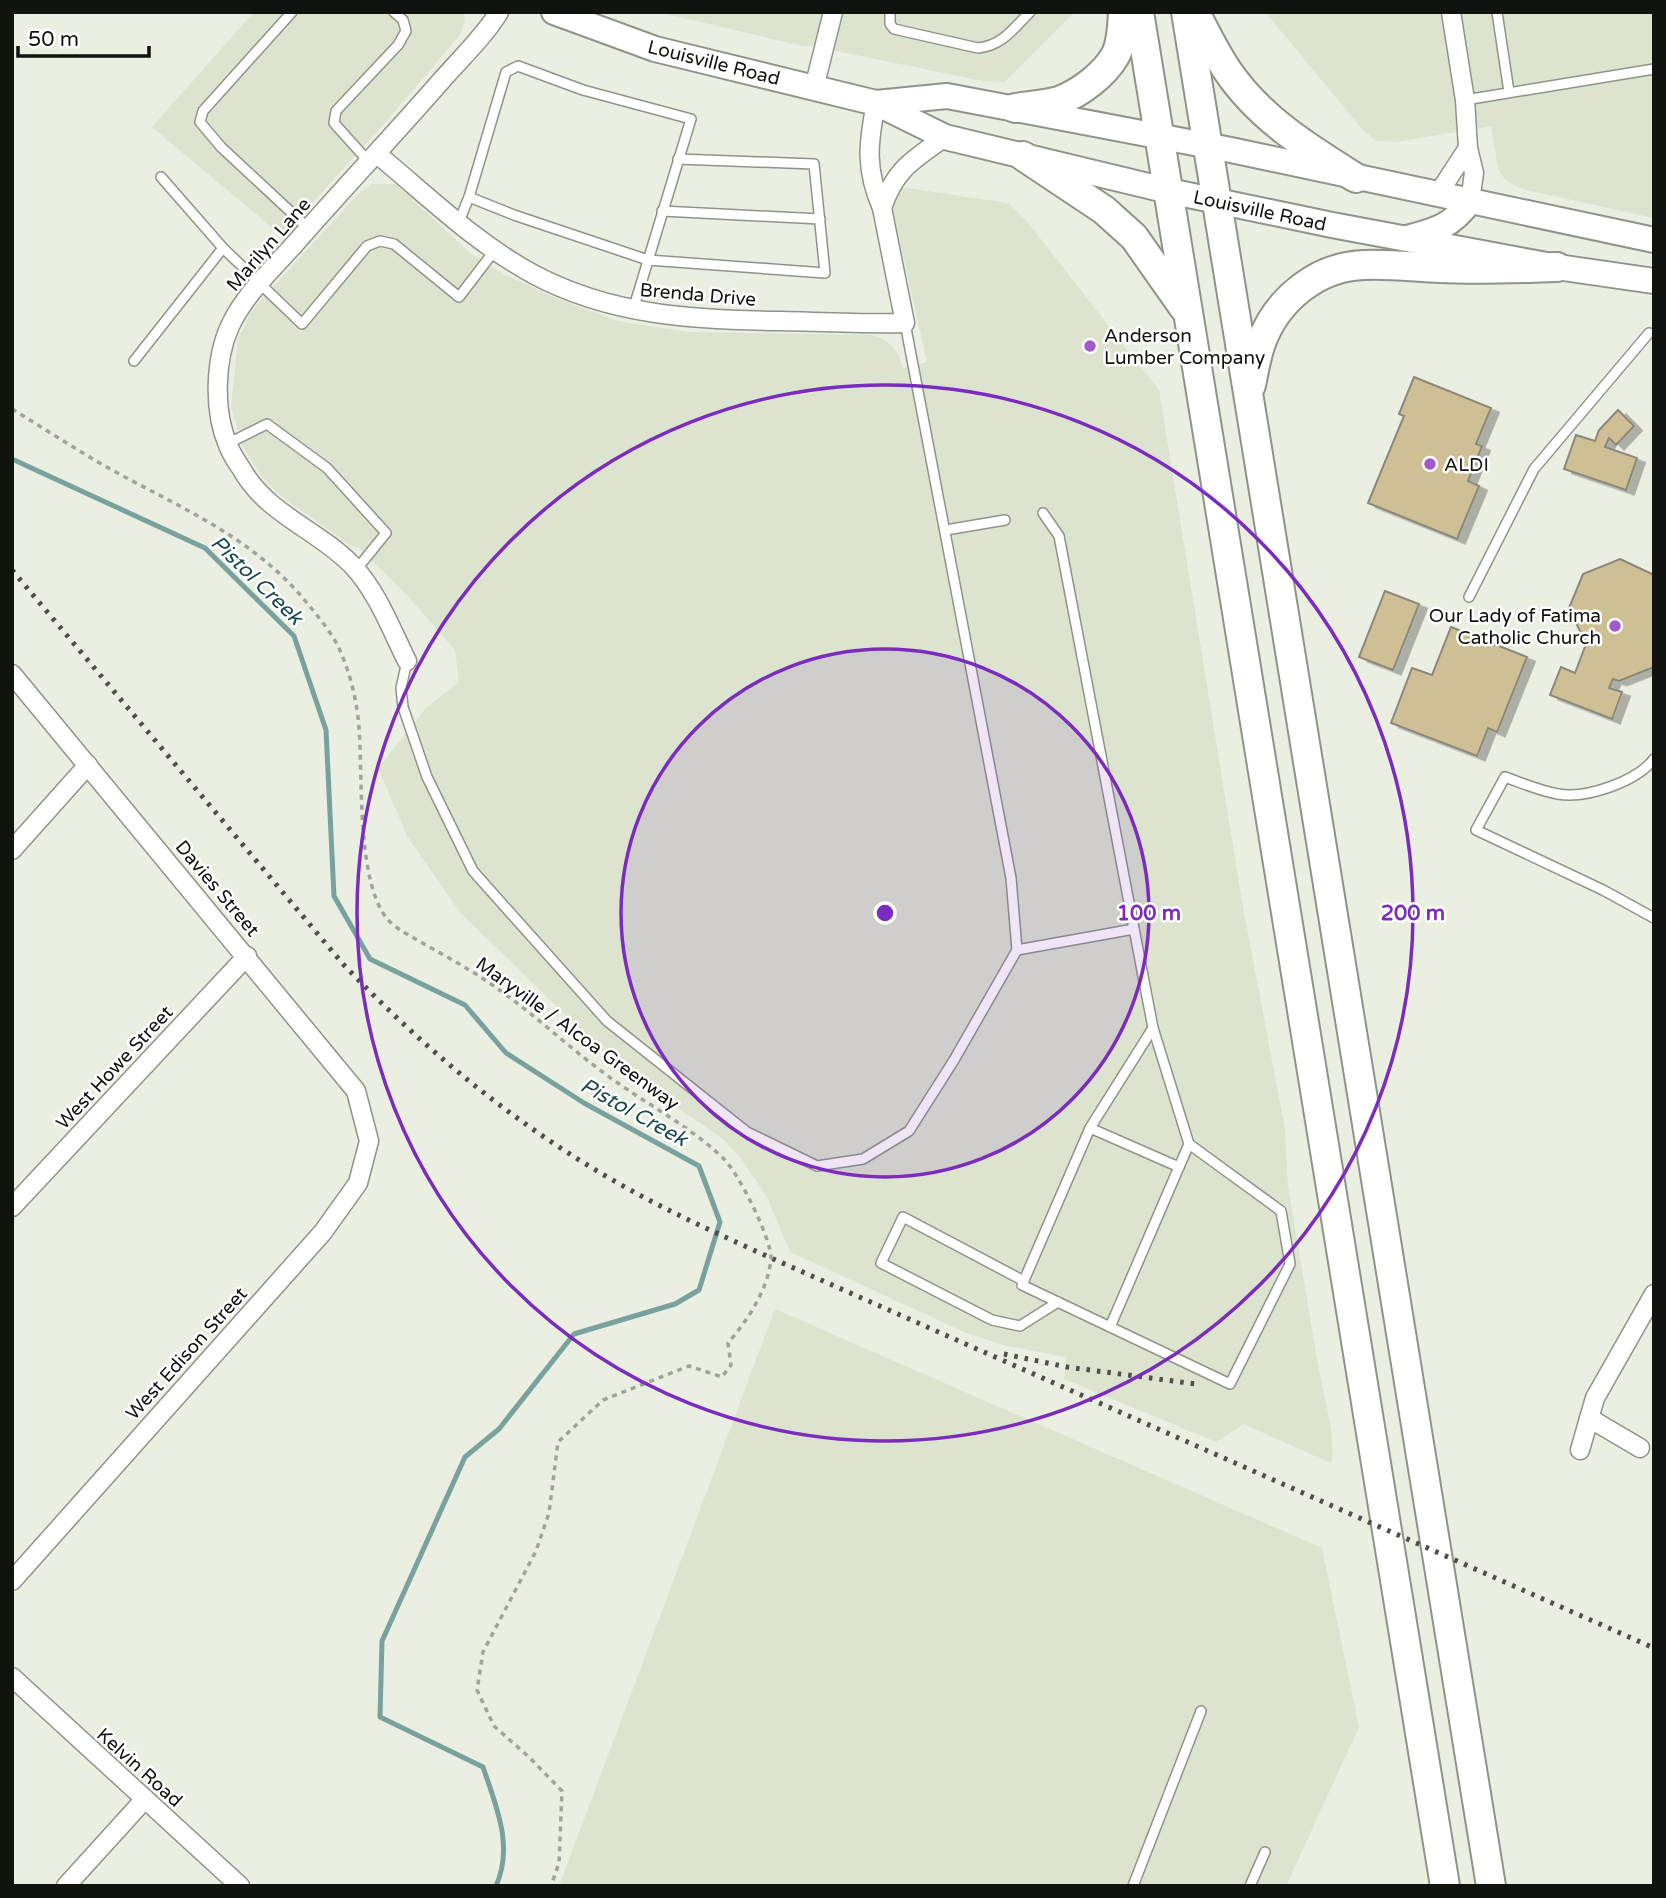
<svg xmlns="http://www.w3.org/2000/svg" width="1666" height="1898" font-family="'Varela Round',sans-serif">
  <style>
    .built { fill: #dce4d0 }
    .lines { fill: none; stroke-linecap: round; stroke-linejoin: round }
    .stream { stroke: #79a19e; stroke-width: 5 }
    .building { fill: #cebf95; stroke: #8b877a; stroke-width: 2; filter: url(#shadow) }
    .service-casing { stroke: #8f9488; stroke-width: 12 }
    .minor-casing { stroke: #8f9488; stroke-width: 21 }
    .secondary-casing { stroke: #8f9488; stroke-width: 28 }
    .trunk-casing { stroke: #8f9488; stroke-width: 32 }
    .path { stroke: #a0a49a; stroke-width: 3.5; stroke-dasharray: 5 5; stroke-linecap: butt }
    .service { stroke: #fff; stroke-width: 9 }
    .minor { stroke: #fff; stroke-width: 18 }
    .secondary { stroke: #fff; stroke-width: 24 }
    .trunk { stroke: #fff; stroke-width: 28 }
    .rail { stroke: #4d4f48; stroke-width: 5; stroke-dasharray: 3.5 7; stroke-linecap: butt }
    .ring { fill: none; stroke: #7b2cbf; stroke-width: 3.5 }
    .poi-dot { fill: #a458ca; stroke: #fff; stroke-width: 2.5 }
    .labels { text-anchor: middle; stroke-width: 5; stroke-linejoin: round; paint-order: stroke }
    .street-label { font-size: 19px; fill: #11130e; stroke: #fff }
    .poi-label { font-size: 19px; fill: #11130e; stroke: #fff; text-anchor: start }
    .water-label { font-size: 21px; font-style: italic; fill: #184a4a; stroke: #fff }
    .centre { fill: #7b2cbf; stroke: #fff; stroke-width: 3.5 }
    .ring-label { font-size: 21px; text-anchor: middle; font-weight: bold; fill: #7b2cbf; stroke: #fff; stroke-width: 5; stroke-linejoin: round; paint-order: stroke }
  </style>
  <defs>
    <filter id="shadow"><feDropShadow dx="8" dy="4.5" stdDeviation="0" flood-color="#0004"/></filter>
  </defs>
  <rect width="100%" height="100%" fill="#eaefe2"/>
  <g class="built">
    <polygon points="254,12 464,12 465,20 460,35 377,132 282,236 152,127"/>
    <polygon points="658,12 1075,12 1005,82 983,81 812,46 802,46"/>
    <polygon points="1265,12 1654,12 1654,218 1522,189 1505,180 1498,168 1491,126 1396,142 1376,141 1362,129"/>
    <polygon points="372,184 396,184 471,254 503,274 558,299 617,321 687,332 871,335 882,338 891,345 899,355 903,368 927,362 894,215 892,203 900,187 1008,203 1029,224 1159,390 1243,907 1285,1129 1288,1186 1317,1359 1331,1428 1333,1458 1330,1463 1244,1424 1216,1442 1064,1379 1066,1357 1003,1345 964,1332 790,1252 767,1197 740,1157 723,1139 663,1098 601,1050 459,911 407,836 378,768 426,708 459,682 455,650 404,592 359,548 351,546 281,496 263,478 243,447 231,407 238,339 252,310 359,193"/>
    <polygon points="775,1309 1322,1548 1359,1727 1286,1886 559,1886"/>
  </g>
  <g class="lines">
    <path class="stream" d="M 12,459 L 205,548 L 294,636 L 326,730 L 334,896 L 370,959 L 465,1005 L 506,1053 L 584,1103 L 699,1166 L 720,1222 L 699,1290 L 675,1304 L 574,1334 L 499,1429 L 465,1457 L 382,1641 L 380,1717 L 483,1767 C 496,1806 514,1846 496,1886"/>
  </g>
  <g class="building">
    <polygon points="1414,377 1491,408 1476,444 1482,446 1468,481 1479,486 1457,539 1368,503 1404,416 1399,414"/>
    <polygon points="1618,410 1634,426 1616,445 1609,438 1605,447 1637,458 1626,490 1564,469 1576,435 1595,441 1599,430"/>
    <polygon points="1620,559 1654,575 1654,667 1619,681 1613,679 1609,688 1622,692 1612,719 1550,695 1561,667 1575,673 1586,644 1569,608 1583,574"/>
    <polygon points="1385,591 1419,604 1393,670 1359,657"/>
    <polygon points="1451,627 1527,657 1497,732 1488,728 1477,756 1391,723 1412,668 1432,675"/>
  </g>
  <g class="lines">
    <defs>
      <g id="service">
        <polyline points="292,12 203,111 200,122 221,147 308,228"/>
        <path d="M 890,12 L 890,24 L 894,29 L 978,48 C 1002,46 1014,28 1030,12"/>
        <polyline points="1497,12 1509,92"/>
        <polyline points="1465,100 1654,69"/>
        <polyline points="369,162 334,123 336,111 398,45 406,31 403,20 394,12"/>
        <polyline points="161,177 223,248 302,324 367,246 380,241 394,244 459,297 495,250"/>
        <polyline points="469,197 514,215 648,260 825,273 814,164 678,159"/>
        <polyline points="662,211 820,219"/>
        <polyline points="458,224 469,197 506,72 518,66 583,90 691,119 633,310"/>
        <polyline points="134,361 223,248"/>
        <polyline points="227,444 267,424 327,468 386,533 356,570"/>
        <polyline points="1043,513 1059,536 1153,1028 1189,1144 1281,1211 1290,1264 1230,1384 1022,1285 1090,1128"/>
        <polyline points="946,530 1005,520"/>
        <polyline points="1469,597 1534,469 1649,333"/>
        <polyline points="407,661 401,688 403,707 427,777 473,871 607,1021 747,1132 817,1166 863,1159 909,1131 954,1060 1017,950 1011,878 905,323"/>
        <path d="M 1654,759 C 1636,782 1586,799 1558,794 C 1540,791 1522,783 1505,777 L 1476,830 L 1603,890 L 1654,918"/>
        <polyline points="1017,950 1134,929"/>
        <polyline points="1153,1028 1090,1128 1179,1167 1189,1144"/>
        <polyline points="1024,1281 903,1217 881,1263 992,1320 1020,1326 1058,1302"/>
        <polyline points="1110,1327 1179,1167"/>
        <polyline points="1133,1886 1201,1711"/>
        <polyline points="1250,1886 1265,1852"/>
      </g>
      <g id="minor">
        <polyline points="1451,12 1465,100 1468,148 1474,173 1470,201"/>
        <polyline points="814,88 833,12"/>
        <path d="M 377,154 C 428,196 474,242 533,274 C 611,316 696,320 782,321 C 823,322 864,324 905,323 L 882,208 C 865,169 868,144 876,103"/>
        <polyline points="1438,194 1468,148"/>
        <path d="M 882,208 C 895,169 913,160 945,137"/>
        <path d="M 407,661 C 391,629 377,591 352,565 C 317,529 266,514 241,468 C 236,461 231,453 228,445 C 213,411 215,359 230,326 C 244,296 270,271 292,247 C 341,191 392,137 441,81 C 460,59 484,37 499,12"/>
        <polyline points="12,674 356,1091 369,1141 358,1183 323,1232 12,1581"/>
        <polyline points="12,850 88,765"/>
        <polyline points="12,1207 247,956"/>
        <polyline points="1589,1418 1640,1448"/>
        <polyline points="1580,1450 1595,1398 1654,1294"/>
        <polyline points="12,1677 240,1886"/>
        <polyline points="66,1886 144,1800"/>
      </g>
      <g id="secondary">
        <polyline points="554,12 655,49 876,103 945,137 1169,191 1332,225 1557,267 1654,281"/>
        <polyline points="876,103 947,96 1231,150 1654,240"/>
        <path d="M 1407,238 C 1436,230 1451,227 1470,201"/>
      </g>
      <g id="trunk">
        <polyline points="1139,12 1445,1886"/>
        <polyline points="1186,12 1491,1886"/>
        <path d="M 1195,12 C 1205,32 1215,52 1227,70 C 1259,118 1308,148 1356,178"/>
        <path d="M 1015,108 C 1029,106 1045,105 1059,101 C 1080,93 1104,75 1115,56 C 1122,44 1122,26 1123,12"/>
        <polyline points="1023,156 1104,210 1134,237 1184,308"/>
        <path d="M 1251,385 C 1254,371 1256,357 1261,343 C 1277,299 1318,266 1365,265 C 1390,264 1415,267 1440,268 C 1479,270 1518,268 1557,267"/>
      </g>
    </defs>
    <use href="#service" class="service-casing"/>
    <use href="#minor" class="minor-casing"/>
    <use href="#secondary" class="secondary-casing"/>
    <use href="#trunk" class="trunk-casing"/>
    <path class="path" d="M 12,409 C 45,429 78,451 112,470 C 183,509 254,538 307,603 C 318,616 330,631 338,646 C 350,672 357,700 359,728 C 363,777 356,882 388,920 C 391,923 396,927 400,930 C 430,948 462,964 491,984 C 532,1012 568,1047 608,1076 C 646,1104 690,1126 724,1159 C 739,1174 772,1240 771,1259 C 768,1290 747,1321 728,1343 L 731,1365 L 722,1377 L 689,1366 L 603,1400 L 558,1442 L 549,1513 L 536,1551 L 483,1652 L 477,1690 L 494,1726 L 530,1758 L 562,1791 L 559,1863 L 551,1886"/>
    <use href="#service" class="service"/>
    <use href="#minor" class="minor"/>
    <use href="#secondary" class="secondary"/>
    <use href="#trunk" class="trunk"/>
    <g class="rail">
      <path d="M 12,570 L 343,964 C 420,1045 507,1118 604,1175 C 658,1207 714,1232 771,1258 L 1654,1648"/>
      <polyline points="1004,1354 1067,1367 1196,1384"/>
    </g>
  </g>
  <circle cx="885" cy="913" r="264" fill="#7b2cbf" fill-opacity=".12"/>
  <g class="ring">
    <circle cx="885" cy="913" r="264"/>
    <circle cx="885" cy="913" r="528"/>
  </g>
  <g class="poi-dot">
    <circle cx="1090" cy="346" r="7"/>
    <circle cx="1430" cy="464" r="7"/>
    <circle cx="1615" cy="626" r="7"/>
  </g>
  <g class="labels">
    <g class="street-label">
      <text transform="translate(714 62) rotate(14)" y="7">Louisville Road</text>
      <text transform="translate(1260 210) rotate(12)" y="7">Louisville Road</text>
      <text transform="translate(268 244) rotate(-49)" y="7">Marilyn Lane</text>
      <text transform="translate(698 294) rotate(5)" y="7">Brenda Drive</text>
      <text transform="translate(218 888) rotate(50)" y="7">Davies Street</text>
      <text transform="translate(578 1033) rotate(36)" y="7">Maryville / Alcoa Greenway</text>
      <text transform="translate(114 1067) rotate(-47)" y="7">West Howe Street</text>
      <text transform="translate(186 1353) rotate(-48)" y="7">West Edison Street</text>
      <text transform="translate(140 1767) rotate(42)" y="7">Kelvin Road</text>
    </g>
    <g class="poi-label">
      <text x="1104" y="342">Anderson<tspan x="1104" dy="22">Lumber Company</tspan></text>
      <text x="1444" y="471">ALDI</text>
      <text x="1601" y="622" text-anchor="end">Our Lady of Fatima<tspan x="1601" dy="22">Catholic Church</tspan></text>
    </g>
    <g class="water-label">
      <text transform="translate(257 580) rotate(44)" y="7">Pistol Creek</text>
      <text transform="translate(634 1112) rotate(29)" y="7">Pistol Creek</text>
    </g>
  </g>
  <circle cx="885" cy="913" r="10" class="centre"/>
  <g class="ring-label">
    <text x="1149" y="920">100 m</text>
    <text x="1413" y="920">200 m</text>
  </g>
  <rect width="1666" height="1898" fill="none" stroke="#11130e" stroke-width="28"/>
  <path d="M18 46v10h131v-10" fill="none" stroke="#11130e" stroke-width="3.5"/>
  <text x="28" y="46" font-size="21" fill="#11130e" stroke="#ffffff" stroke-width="5" paint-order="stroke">50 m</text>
</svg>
